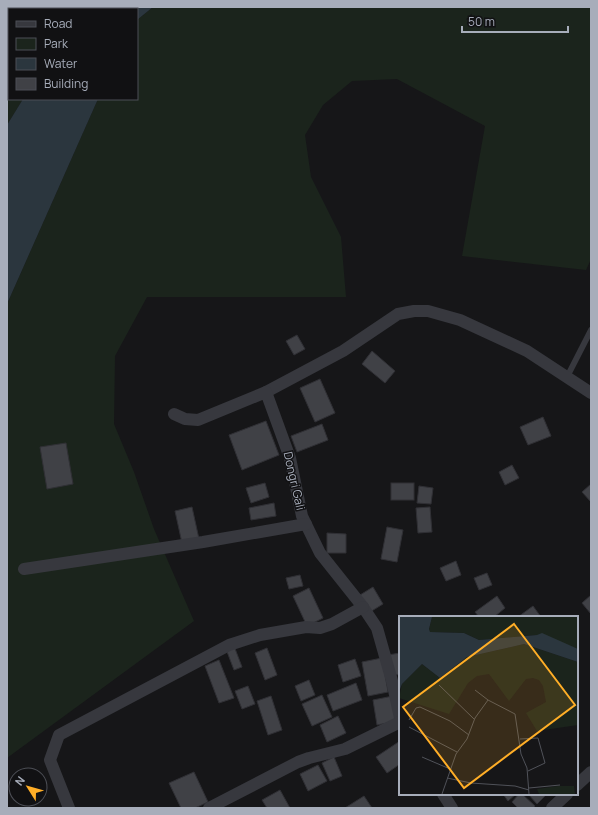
<svg xmlns="http://www.w3.org/2000/svg" width="598" height="815" font-family="Manrope,sans-serif">
  <style>
    .green { fill: #1b241c }
    .water { fill: #2b363e }
    .building { fill: #404146; stroke: #303035 }
    .lines { fill: none; stroke-linecap: round; stroke-linejoin: round }
    .service { stroke: #37383e; stroke-width: 6 }
    .minor { stroke: #37383e; stroke-width: 12 }
    .labels { text-anchor: middle; stroke-width: 3; stroke-linejoin: round; paint-order: stroke }
    .street-label { font-size: 12px; fill: #a7adba; stroke: #111113 }
    .inset-road { fill: none; stroke: #505259; stroke-width: 1 }
    .view { fill: #ffae27; fill-opacity: 0.15; stroke: #ffae27; stroke-width: 2 }
    .inset-edge { fill: none; stroke: #a7adba; stroke-width: 2 }
  </style>
  <rect width="100%" height="100%" fill="#161618"/>
  <g class="green">
    <polygon points="7,7 84,7 82,9 9,9 9,99 23,99 7,125"/>
    <polygon points="153,7 591,7 591,259 586,270 462,256 485,126 397,79 352,81 323,105 305,135 311,177 341,237 346,297 147,297 115,356 114,424 134,472 154,529 194,621 7,758 7,304 98,99 137,99 137,20"/>
  </g>
  <g class="water">
    <polygon points="84,7 153,7 137,20 137,9 82,9"/>
    <polygon points="23,99 98,99 7,304 7,125"/>
  </g>
  <g class="building">
    <polygon points="297,335 305,349 294,355 286,341"/>
    <polygon points="372,351 395,371 385,383 362,364"/>
    <polygon points="320,379 335,413 315,422 300,388"/>
    <polygon points="543,417 551,436 528,445 520,427"/>
    <polygon points="266,421 279,455 242,470 229,435"/>
    <polygon points="322,424 328,440 297,452 291,436"/>
    <polygon points="66,443 73,484 47,489 40,447"/>
    <polygon points="512,465 519,478 505,485 499,472"/>
    <polygon points="265,483 269,497 251,503 246,488"/>
    <rect x="391" y="483" width="23" height="17"/>
    <polygon points="591,484 591,502 582,492"/>
    <polygon points="419,486 433,488 431,504 417,503"/>
    <polygon points="274,503 276,516 251,520 249,508"/>
    <polygon points="192,507 199,539 182,543 175,511"/>
    <polygon points="430,507 432,532 418,533 416,508"/>
    <polygon points="387,527 403,530 397,562 381,559"/>
    <polygon points="327,533 346,534 346,553 327,553"/>
    <polygon points="456,561 461,575 446,581 440,568"/>
    <polygon points="487,573 492,585 479,590 474,578"/>
    <polygon points="300,575 303,586 289,589 286,578"/>
    <polygon points="373,587 383,604 370,612 360,595"/>
    <polygon points="309,588 323,618 307,626 293,596"/>
    <polygon points="591,595 591,614 582,603"/>
    <polygon points="497,596 505,608 494,617 479,617 475,612"/>
    <polygon points="533,606 541,617 518,617"/>
    <polygon points="234,646 242,667 234,670 226,649"/>
    <polygon points="267,648 277,675 265,680 255,653"/>
    <polygon points="400,653 400,674 392,676 388,655"/>
    <polygon points="382,658 388,692 368,696 362,662"/>
    <polygon points="355,659 361,676 343,682 338,665"/>
    <polygon points="219,660 234,698 219,703 205,666"/>
    <polygon points="309,680 315,695 301,701 295,686"/>
    <polygon points="356,683 362,700 333,711 327,695"/>
    <polygon points="248,686 255,704 242,709 235,691"/>
    <polygon points="322,695 332,717 312,726 302,704"/>
    <polygon points="271,696 282,730 268,735 257,701"/>
    <polygon points="393,696 397,721 377,725 373,700"/>
    <polygon points="338,716 346,733 327,742 320,725"/>
    <polygon points="400,741 400,764 387,773 376,757"/>
    <polygon points="334,757 342,776 330,781 322,763"/>
    <polygon points="318,765 327,781 308,791 300,774"/>
    <polygon points="194,772 208,802 195,808 181,808 169,783"/>
    <polygon points="280,790 290,808 267,808 262,800"/>
    <polygon points="503,794 516,794 508,801"/>
    <polygon points="519,794 522,794 535,806 533,808 518,808 512,802"/>
    <polygon points="528,794 547,794 537,804"/>
    <polygon points="364,796 372,808 345,808"/>
  </g>
  <g class="lines">
    <polyline class="service" points="567,377 591,330"/>
    <g class="minor">
      <polyline points="266,392 343,351 398,314 414,311 428,311 460,320 527,351 591,393"/>
      <polyline points="174,414 185,419 198,420 266,392 290,458 302,516 320,553 363,607 377,628 392,681 400,718"/>
      <polyline points="24,569 203,542 306,524"/>
      <polyline points="577,785 591,772"/>
      <polyline points="443,794 452,808"/>
      <polyline points="69,808 50,760 59,735 229,645 260,635 306,627 320,628 332,624 363,607"/>
      <polyline points="209,808 298,762 309,758 345,749 400,722"/>
      <polyline points="552,808 567,794"/>
    </g>
  </g>
  <g class="labels">
    <g class="street-label">
      <text transform="translate(294 481) rotate(77)" y="4">Dongri Gali</text>
    </g>
  </g>
  <g transform="translate(399 616)">
    <rect width="179" height="179" fill="#161618"/>
    <path d="M 33,1 L 179,1 L 179,33 L 138,19 L 80,24 L 65,17 L 31,16 L 30,13 ZM 125,28 L 179,46 L 179,109 L 138,115 L 127,97 L 147,86 L 144,70 L 140,64 L 134,62 L 127,63 L 110,85 L 90,58 L 78,60 L 69,67 L 50,98 L 0,82 L 3,68 L 23,48 L 41,62 L 68,41 ZM 159,170 L 175,170 L 176,178 L 140,178 L 138,173 Z" fill="#1b241c"/>
    <path d="M 0,1 L 33,1 L 30,13 L 31,16 L 65,17 L 80,24 L 138,19 L 143,17 L 179,33 L 179,46 L 125,28 L 68,41 L 41,62 L 23,48 L 3,68 L 0,76 Z" fill="#2b363e"/>
    <path class="inset-road" d="M 40,69 L 75,103M 89,84 L 116,98 L 122,138 L 128,152 L 130,178M 10,104 L 17,92 L 21,91 L 51,105 L 70,119M 10,111 L 58,136M 121,123 L 139,122 L 146,147 L 129,155M 23,141 L 51,153M 48,162 L 72,167 L 116,170 L 130,174M 130,172 L 161,169M 43,178 L 57,138 L 68,123 L 76,102 L 89,84 L 76,74"/>
    <path class="view" d="M 115,8 L 176,89 L 65,172 L 4,91 Z"/>
    <rect width="179" height="179" class="inset-edge"/>
  </g>
  <rect width="598" height="815" fill="none" stroke="#a7adba" stroke-width="16"/>
  <rect x="8" y="8" width="130" height="92" fill="#111113" stroke="#4d4f56"/>
  <rect x="16" y="21" width="20" height="6" fill="#37383e" stroke="#4d4f56"/>
  <text x="44" y="28" font-size="12" fill="#a7adba">Road</text>
  <rect x="16" y="38" width="20" height="12" fill="#1b241c" stroke="#4d4f56"/>
  <text x="44" y="48" font-size="12" fill="#a7adba">Park</text>
  <rect x="16" y="58" width="20" height="12" fill="#2b363e" stroke="#4d4f56"/>
  <text x="44" y="68" font-size="12" fill="#a7adba">Water</text>
  <rect x="16" y="78" width="20" height="12" fill="#404146" stroke="#4d4f56"/>
  <text x="44" y="88" font-size="12" fill="#a7adba">Building</text>
  <g transform="translate(28 787) rotate(307)"><circle r="19" fill="#111113" stroke="#4d4f56"/>
  <path d="M0-3L7 15L0 10L-7 15Z" fill="#ffae27"/>
  <text y="-6" font-size="11" font-weight="bold" text-anchor="middle" fill="#a7adba">N</text>
  </g>
  <path d="M462 26v6h106v-6" fill="none" stroke="#a7adba" stroke-width="2"/>
  <text x="468" y="26" font-size="12" fill="#a7adba" stroke="#111113" stroke-width="3" paint-order="stroke">50 m</text>
</svg>
